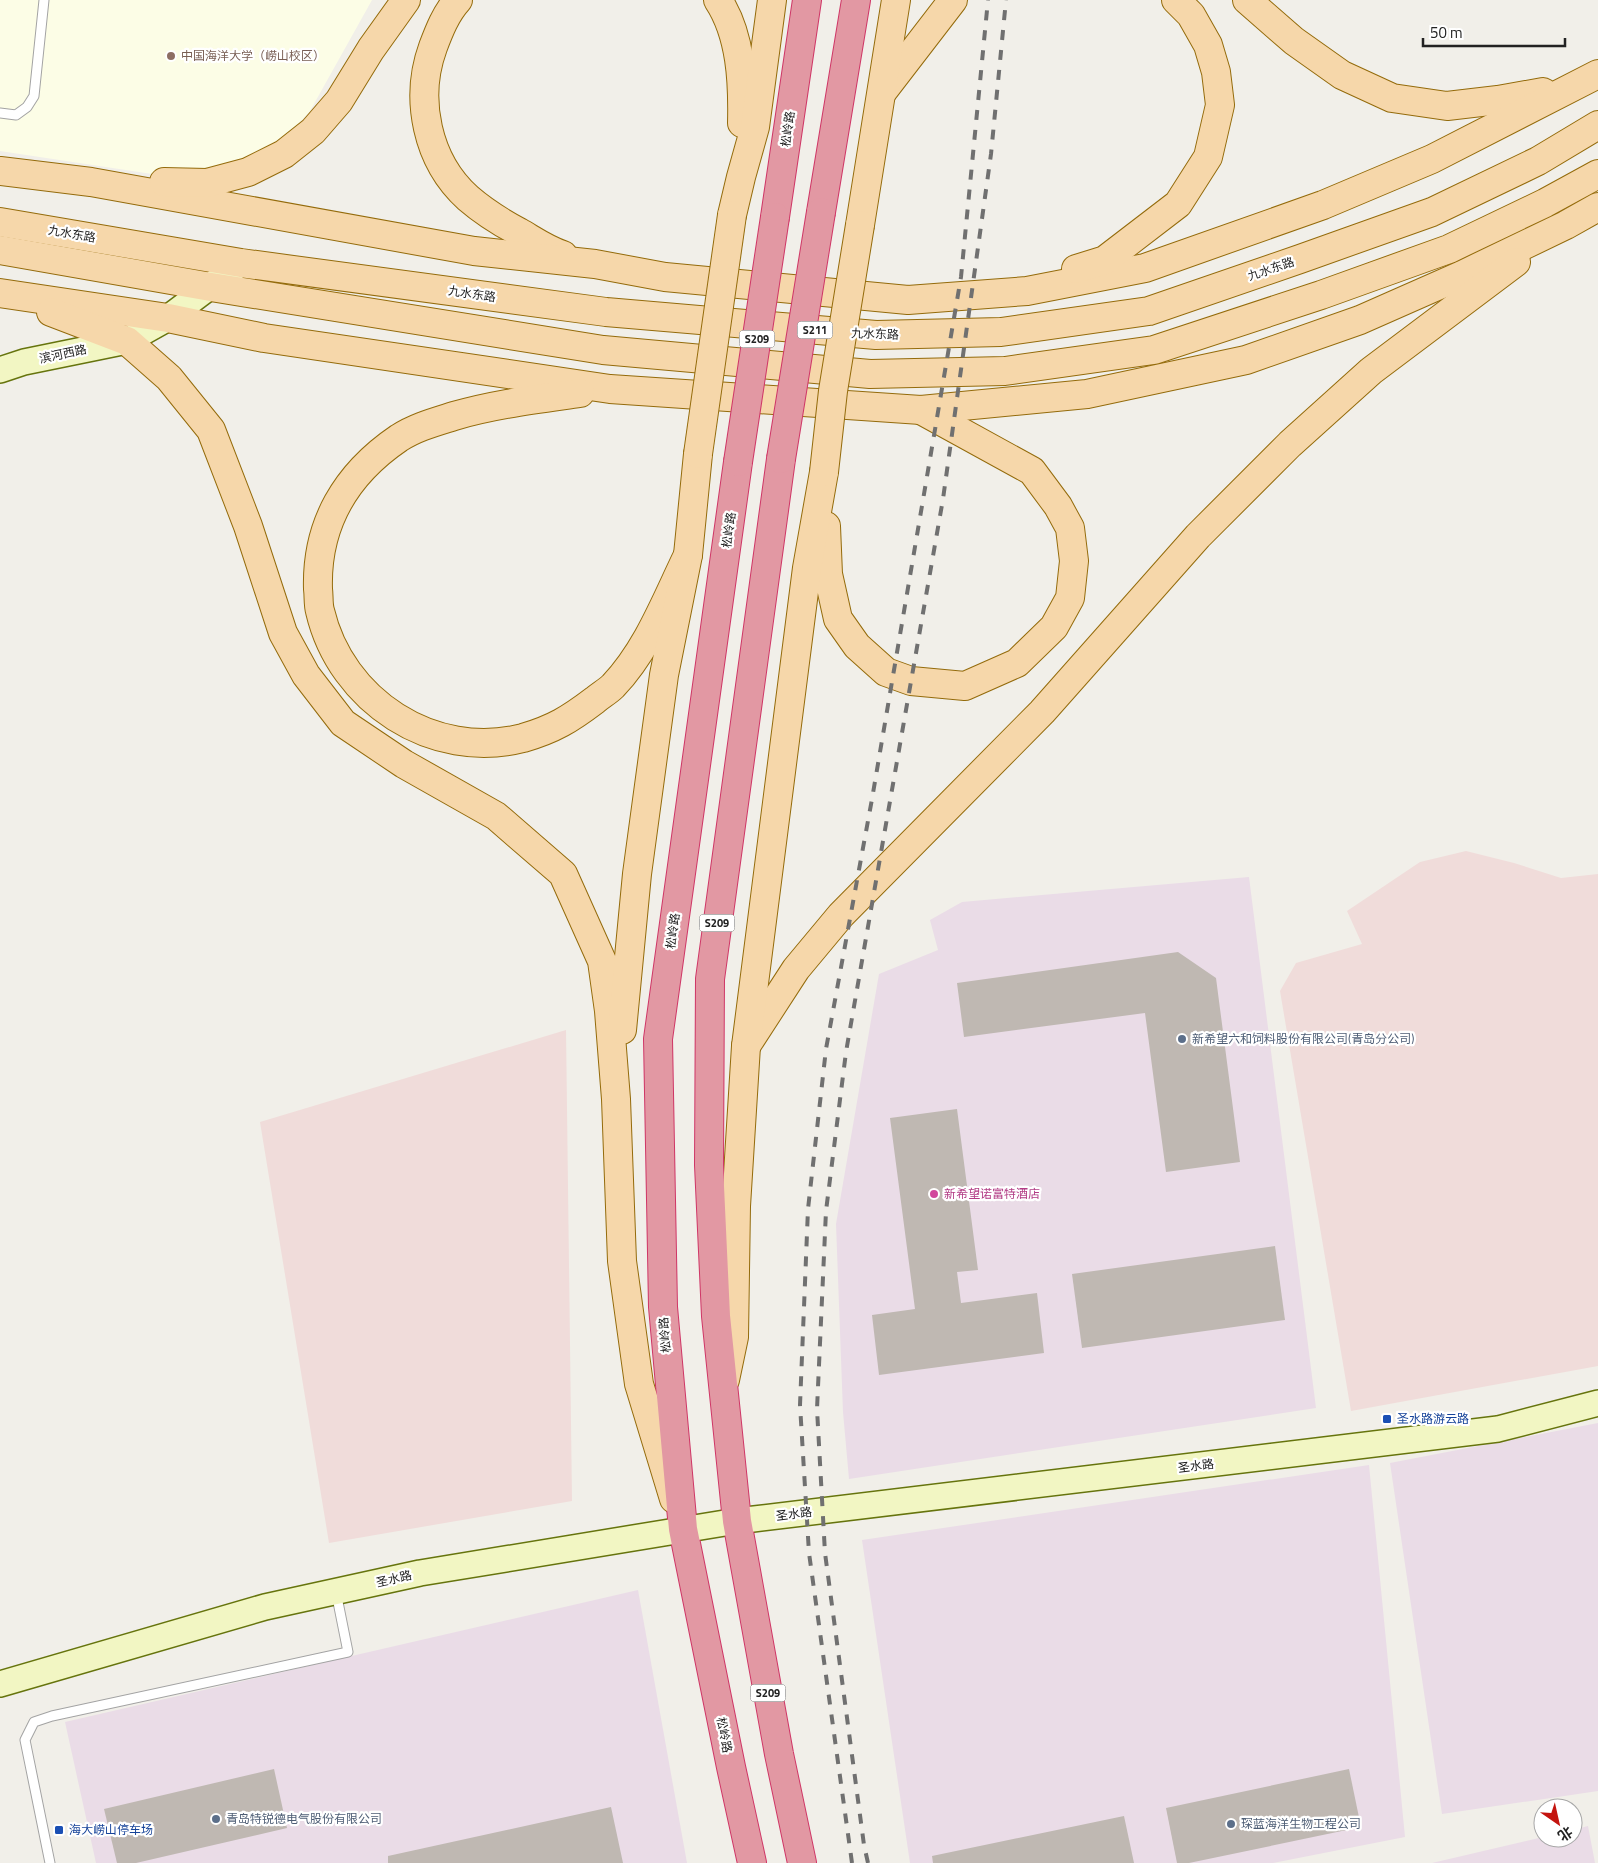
<svg xmlns="http://www.w3.org/2000/svg" width="1598" height="1863" font-family="'Titillium Web','Noto Sans SC',sans-serif">
  <style>
    .commercial { fill: #f0dcda }
    .industrial { fill: #eadce7 }
    .education { fill: #fcfde6 }
    .building { fill: #bfb8b2 }
    .lines { fill: none; stroke-linecap: round; stroke-linejoin: round }
    .lane-casing { stroke: #a3a3a3; stroke-width: 11 }
    .secondary-casing { stroke: #66740d; stroke-width: 28 }
    .primary-casing { stroke: #946b0b; stroke-width: 30 }
    .highway-casing { stroke: #cf3666; stroke-width: 30 }
    .lane { stroke: #fff; stroke-width: 9 }
    .secondary { stroke: #f2f6c3; stroke-width: 25 }
    .primary { stroke: #f6d7aa; stroke-width: 28 }
    .highway { stroke: #e298a3; stroke-width: 28 }
    .rail { stroke: #707070; stroke-width: 4; stroke-dasharray: 10 10; stroke-linecap: butt }
    .primary-bridge-casing { stroke: #946b0b; stroke-width: 30; stroke-linecap: butt }
    .highway-bridge-casing { stroke: #cf3666; stroke-width: 30; stroke-linecap: butt }
    .primary-bridge { stroke: #f6d7aa; stroke-width: 28 }
    .highway-bridge { stroke: #e298a3; stroke-width: 28 }
    .education-dot { fill: #8d6e63; stroke: #fff; stroke-width: 2 }
    .service-dot { fill: #5c6f8a; stroke: #fff; stroke-width: 2 }
    .hotel-dot { fill: #d1479c; stroke: #fff; stroke-width: 2 }
    .transit-dot { fill: #1a4fb4; stroke: #fff; stroke-width: 2 }
    .labels { text-anchor: middle; stroke-width: 4.5; stroke-linejoin: round; paint-order: stroke }
    .shield { fill: #fff; stroke: #646464; stroke-width: 1 }
    .shield-label { font-size: 11px; font-weight: bold; fill: #222 }
    .education-label { font-size: 12px; fill: #785e54; stroke: #fff; text-anchor: start }
    .street-label { font-size: 12px; fill: #222; stroke: #fff }
    .service-label { font-size: 12px; fill: #4e5e75; stroke: #fff; text-anchor: start }
    .hotel-label { font-size: 12px; fill: #b23c85; stroke: #fff; text-anchor: start }
    .transit-label { font-size: 12px; fill: #164399; stroke: #fff; text-anchor: start }
  </style>
  <rect width="100%" height="100%" fill="#f1efe9"/>
  <g class="commercial">
    <polygon points="1466,851 1514,863 1561,878 1598,874 1598,1366 1351,1411 1280,991 1296,963 1362,944 1347,911 1420,862"/>
    <polygon points="566,1030 572,1501 329,1543 260,1122"/>
  </g>
  <g class="industrial">
    <polygon points="1249,877 1316,1408 849,1479 843,1412 836,1224 879,974 938,950 930,920 962,902"/>
    <polygon points="1598,1423 1598,1791 1442,1814 1390,1463"/>
    <polygon points="1369,1465 1405,1837 1273,1863 910,1863 862,1540"/>
    <polygon points="638,1590 687,1863 96,1863 65,1722"/>
    <polygon points="1588,1826 1595,1863 1432,1863 1543,1837 1573,1838 1573,1830"/>
  </g>
  <polygon class="education" points="0,0 372,0 310,111 290,133 245,164 172,177 0,151"/>
  <g class="building">
    <polygon points="1178,952 1216,978 1240,1162 1166,1172 1145,1013 964,1037 957,983"/>
    <polygon points="957,1109 978,1270 957,1272 961,1303 1037,1293 1044,1353 879,1375 872,1315 915,1309 890,1118"/>
    <polygon points="1275,1246 1285,1320 1082,1348 1072,1274"/>
    <polygon points="274,1769 287,1828 136,1863 117,1863 104,1809"/>
    <polygon points="1349,1769 1361,1827 1189,1863 1177,1863 1166,1808"/>
    <polygon points="611,1807 623,1863 388,1863 388,1856"/>
    <polygon points="1124,1816 1134,1863 933,1863 932,1856"/>
  </g>
  <g class="lines">
    <defs>
      <g id="lane">
        <polyline points="0,113 16,115 27,107 34,96 44,0"/>
        <polyline points="50,1863 25,1740 34,1722 52,1716 348,1652 336,1592"/>
      </g>
      <g id="secondary">
        <polyline points="0,370 24,362 127,341 168,318 241,263"/>
        <polyline points="0,1684 265,1607 420,1573 737,1521 1498,1429 1598,1403"/>
      </g>
      <g id="primary">
        <path d="M 458,0 C 446,13 439,31 433,47 C 414,99 427,161 468,198 C 483,211 502,223 519,232 C 533,240 547,250 563,255"/>
        <path d="M 718,0 C 741,35 743,82 742,123"/>
        <polyline points="1247,0 1294,41 1342,75 1392,98 1447,106 1498,100 1543,92"/>
        <polyline points="883,91 953,0"/>
        <polyline points="0,171 91,182 474,251 595,264 665,277 908,300 1027,291 1145,268 1323,205 1432,159 1598,74"/>
        <polyline points="164,182 207,183 248,172 284,154 313,131 339,101 371,49 406,0"/>
        <polyline points="732,215 741,177 755,127 772,0"/>
        <polyline points="0,222 241,263 606,312 876,335 1001,332 1149,311 1300,259 1432,212 1538,161 1598,125"/>
        <polyline points="860,225 896,0"/>
        <polyline points="0,250 211,287 603,350 870,374 1005,371 1154,350 1321,295 1449,249 1545,203 1598,174"/>
        <polyline points="1076,269 1105,260 1178,204 1208,157 1220,105 1216,72 1208,45 1191,15 1176,0"/>
        <polyline points="0,293 168,318 264,338 610,389 921,410 1087,394 1246,360 1360,320 1462,275 1566,225 1598,207"/>
        <polyline points="51,312 127,341 169,378 211,430 248,526 283,633 306,675 343,723 404,764 496,816 563,874 602,961 609,1011 616,1099 622,1261 639,1384 674,1499"/>
        <path d="M 580,393 C 538,399 495,404 454,416 C 435,422 416,427 399,438 C 346,474 316,524 318,589 C 319,596 318,604 320,611 C 341,701 433,761 523,738 C 554,729 570,719 595,700 C 601,695 608,691 613,686 C 648,649 666,600 688,555"/>
        <polyline points="826,526 828,574 838,619 857,646 886,672 911,681 965,686 1017,663 1054,627 1070,598 1074,561 1070,528 1058,506 1032,471 921,410"/>
        <polyline points="622,1030 637,874 664,675 688,555 698,454"/>
        <polyline points="746,1046 796,969 841,915 1042,712 1198,536 1290,444 1371,371 1516,262"/>
        <polyline points="725,1380 734,1337 736,1206 746,1046 807,568 824,472"/>
      </g>
      <g id="highway">
        <polyline points="821,212 856,0"/>
        <polyline points="775,217 807,0"/>
        <polyline points="781,459 710,979 709,1165 716,1316 737,1521 779,1754 802,1863"/>
        <polyline points="738,462 658,1039 663,1307 683,1529 731,1767 752,1863"/>
      </g>
    </defs>
    <use href="#lane" class="lane-casing"/>
    <use href="#secondary" class="secondary-casing"/>
    <use href="#primary" class="primary-casing"/>
    <use href="#highway" class="highway-casing"/>
    <use href="#lane" class="lane"/>
    <use href="#secondary" class="secondary"/>
    <use href="#primary" class="primary"/>
    <use href="#highway" class="highway"/>
    <g class="rail">
      <polyline points="852,1863 809,1553 800,1405 808,1209 826,1049 872,799 961,277 988,0"/>
      <polyline points="868,1863 864,1845 825,1553 817,1409 826,1211 846,1052 943,499 991,154 1006,0"/>
    </g>
    <defs>
      <g id="primary-bridge">
        <polyline points="698,454 732,215"/>
        <polyline points="824,472 833,391 860,225"/>
      </g>
      <g id="highway-bridge">
        <polyline points="781,459 821,212"/>
        <polyline points="738,462 775,217"/>
      </g>
    </defs>
    <use href="#primary-bridge" class="primary-bridge-casing"/>
    <use href="#highway-bridge" class="highway-bridge-casing"/>
    <use href="#primary-bridge" class="primary-bridge"/>
    <use href="#highway-bridge" class="highway-bridge"/>
  </g>
  <circle class="education-dot" cx="171" cy="56" r="5"/>
  <g class="service-dot">
    <circle cx="1182" cy="1039" r="5"/>
    <circle cx="216" cy="1819" r="5"/>
    <circle cx="1231" cy="1824" r="5"/>
  </g>
  <circle class="hotel-dot" cx="934" cy="1194" r="5"/>
  <g class="transit-dot">
    <rect x="1382" y="1414" width="10" height="10" rx="2.5"/>
    <rect x="54" y="1825" width="10" height="10" rx="2.5"/>
  </g>
  <g class="labels">
    <g class="shield">
      <rect x="797.5" y="321.5" width="35" height="17" rx="4"/>
      <rect x="739.5" y="330.5" width="35" height="17" rx="4"/>
      <rect x="699.5" y="914.5" width="35" height="17" rx="4"/>
      <rect x="750.5" y="1684.5" width="35" height="17" rx="4"/>
    </g>
    <g class="shield-label">
      <text x="815" y="334">S211</text>
      <text x="757" y="343">S209</text>
      <text x="717" y="927">S209</text>
      <text x="768" y="1697">S209</text>
    </g>
    <g class="education-label">
      <text x="181" y="60">中国海洋大学（崂山校区）</text>
    </g>
    <g class="street-label">
      <text transform="translate(788 129) rotate(-82)" y="4">松岭路</text>
      <text transform="translate(72 234) rotate(10)" y="4">九水东路</text>
      <text transform="translate(1271 269) rotate(-19)" y="4">九水东路</text>
      <text transform="translate(472 294) rotate(8)" y="4">九水东路</text>
      <text transform="translate(875 334) rotate(2)" y="4">九水东路</text>
      <text transform="translate(63 354) rotate(-12)" y="4">滨河西路</text>
      <text transform="translate(729 530) rotate(-82)" y="4">松岭路</text>
      <text transform="translate(673 931) rotate(-82)" y="4">松岭路</text>
      <text transform="translate(665 1335) rotate(-95)" y="4">松岭路</text>
      <text transform="translate(1196 1466) rotate(-7)" y="4">圣水路</text>
      <text transform="translate(794 1514) rotate(-7)" y="4">圣水路</text>
      <text transform="translate(394 1579) rotate(-13)" y="4">圣水路</text>
      <text transform="translate(724 1735) rotate(79)" y="4">松岭路</text>
    </g>
    <g class="service-label">
      <text x="1192" y="1043">新希望六和饲料股份有限公司(青岛分公司)</text>
      <text x="226" y="1823">青岛特锐德电气股份有限公司</text>
      <text x="1241" y="1828">琛蓝海洋生物工程公司</text>
    </g>
    <g class="hotel-label">
      <text x="944" y="1198">新希望诺富特酒店</text>
    </g>
    <g class="transit-label">
      <text x="1397" y="1423">圣水路游云路</text>
      <text x="69" y="1834">海大崂山停车场</text>
    </g>
  </g>
  <g transform="translate(1558 1823) rotate(146)"><circle r="24" fill="#ffffff" stroke="#a7a7a7"/>
  <path d="M0-4L9 19L0 12L-9 19Z" fill="#c4140f"/>
  <text y="-8" font-size="14" font-weight="bold" text-anchor="middle" fill="#222222">北</text>
  </g>
  <path d="M1423 38v8h142v-8" fill="none" stroke="#222222" stroke-width="2.5"/>
  <text x="1430" y="38" font-size="15" fill="#222222" stroke="#ffffff" stroke-width="4" paint-order="stroke">50 m</text>
</svg>
